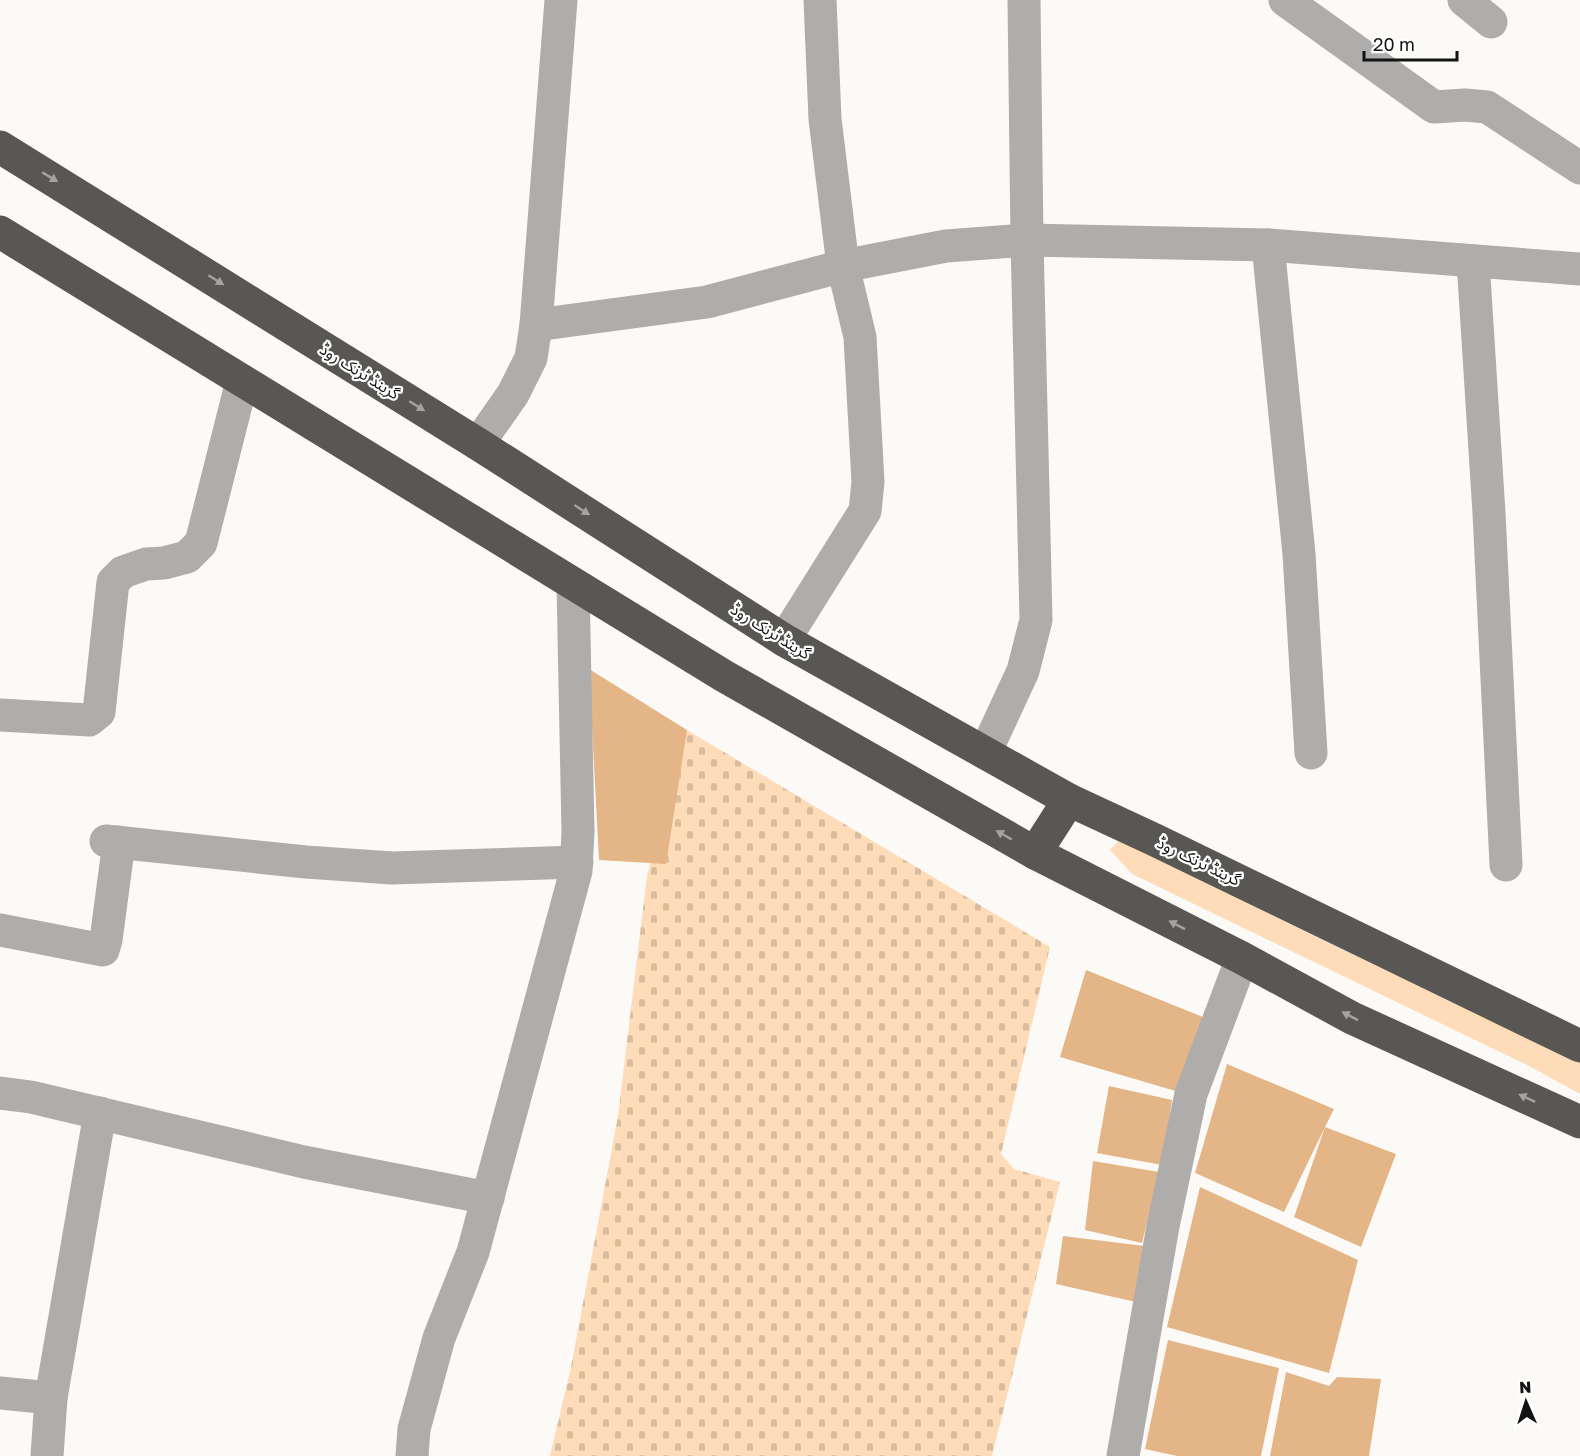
<svg xmlns="http://www.w3.org/2000/svg" width="1580" height="1456" font-family="'Golos Text','Noto Sans Arabic',sans-serif">
  <style>
    .grass { fill: #ffdcb9 }
    .cemetery { fill: url(#cemetery-stones) }
    .building { fill: #e4b586 }
    .lines { fill: none; stroke-linecap: round; stroke-linejoin: round }
    .minor { stroke: #aeadac; stroke-width: 33 }
    .highway { stroke: #595754; stroke-width: 33 }
    .oneway { fill: #a4a3a1 }
    .labels { text-anchor: middle; stroke-width: 4.5; stroke-linejoin: round; paint-order: stroke }
    .street-label { font-size: 16px; fill: #131212; stroke: #fff }
  </style>
  <defs>
    <pattern id="cemetery-stones" width="16" height="16" patternUnits="userSpaceOnUse" patternTransform="scale(1.5)"><rect width="16" height="16" fill="#ffdcb9"/><path d="M2 7V4a2 2 0 0 1 4 0v3zM10 15v-3a2 2 0 0 1 4 0v3z" fill="#dabc9e"/></pattern>
  </defs>
  <rect width="100%" height="100%" fill="#fcfaf7"/>
  <path class="grass" d="M 1120,839 C 1272,916 1424,990 1580,1060 L 1580,1094 L 1531,1067 L 1132,874 L 1110,850 Z"/>
  <polygon class="cemetery" points="687,730 1050,947 1001,1154 1014,1169 1060,1182 992,1456 550,1456 571,1367 618,1116 647,876"/>
  <g class="building">
    <polygon points="589,669 687,730 666,864 599,860"/>
    <polygon points="1086,970 1203,1017 1179,1092 1060,1057"/>
    <polygon points="1227,1064 1334,1109 1325,1127 1396,1154 1361,1247 1294,1217 1325,1127 1284,1212 1195,1173"/>
    <polygon points="1109,1086 1172,1100 1162,1165 1097,1153"/>
    <polygon points="1093,1161 1159,1172 1142,1243 1085,1230"/>
    <polygon points="1200,1187 1358,1260 1329,1373 1167,1327"/>
    <polygon points="1063,1236 1145,1246 1136,1302 1056,1284"/>
    <polygon points="1168,1340 1279,1368 1261,1456 1177,1456 1145,1449"/>
    <polygon points="1286,1372 1329,1386 1337,1377 1381,1379 1369,1456 1270,1456"/>
  </g>
  <g class="lines">
    <g class="minor">
      <polyline points="1285,0 1434,107 1465,105 1487,107 1580,168"/>
      <polyline points="1464,0 1491,22"/>
      <polyline points="1268,245 1299,554 1311,753"/>
      <polyline points="1473,261 1489,513 1506,865"/>
      <polyline points="536,325 707,302 843,266 946,246 1027,240 1268,245 1580,269"/>
      <polyline points="478,444 513,394 531,358 536,325 561,0"/>
      <polyline points="784,640 865,511 868,482 860,337 843,266 825,119 820,0"/>
      <polyline points="0,715 89,720 99,712 113,582 123,572 146,564 164,563 187,557 201,543 242,381"/>
      <polyline points="985,753 1023,671 1036,620 1027,240 1024,0"/>
      <polyline points="106,841 306,862 392,868 577,862"/>
      <polyline points="0,930 103,950 106,940 119,842"/>
      <polyline points="0,1093 31,1097 304,1162 488,1198"/>
      <polyline points="0,1393 51,1398"/>
      <polyline points="47,1456 51,1398 100,1113"/>
      <polyline points="412,1456 414,1429 439,1338 473,1252 576,871 578,832 573,584"/>
      <polyline points="1123,1456 1163,1226 1191,1094 1242,958"/>
    </g>
    <g class="highway">
      <polyline points="0,147 478,444 784,640 1069,800 1155,840 1580,1046"/>
      <polyline points="0,232 724,676 1035,853 1242,958 1352,1018 1580,1122"/>
      <polyline points="1035,853 1069,800"/>
    </g>
  </g>
  <defs><path id="oneway-solid" d="M-6-.8H1V-3.2L6.5 0L1 3.2V.8H-6Z" transform="scale(1.5)"/></defs>
  <g class="oneway">
    <use href="#oneway-solid" transform="translate(50 177) rotate(31)"/>
    <use href="#oneway-solid" transform="translate(216 280) rotate(32)"/>
    <use href="#oneway-solid" transform="translate(417 406) rotate(32)"/>
    <use href="#oneway-solid" transform="translate(582 510) rotate(33)"/>
    <use href="#oneway-solid" transform="translate(1004 835) rotate(-150)"/>
    <use href="#oneway-solid" transform="translate(1177 925) rotate(-153)"/>
    <use href="#oneway-solid" transform="translate(1350 1016) rotate(-153)"/>
    <use href="#oneway-solid" transform="translate(1527 1098) rotate(-155)"/>
  </g>
  <g class="labels">
    <g class="street-label">
      <text transform="translate(360 371) rotate(32)" y="6">گرینڈ ٹرنک روڈ</text>
      <text transform="translate(771 631) rotate(32)" y="6">گرینڈ ٹرنک روڈ</text>
      <text transform="translate(1199 861) rotate(26)" y="6">گرینڈ ٹرنک روڈ</text>
    </g>
  </g>
  <g transform="translate(1526 1402) rotate(357)" stroke="#ffffff" stroke-width="4.5" paint-order="stroke">
  <path d="M0-4.5L10 22L0 15L-10 22Z" fill="#131212"/>
  <text y="-9" font-size="16" font-weight="bold" text-anchor="middle" fill="#131212">N</text>
  </g>
  <path d="M1364 51v9h93v-9" fill="none" stroke="#131212" stroke-width="3"/>
  <text x="1373" y="51" font-size="18" fill="#131212" stroke="#ffffff" stroke-width="4.5" paint-order="stroke">20 m</text>
</svg>
